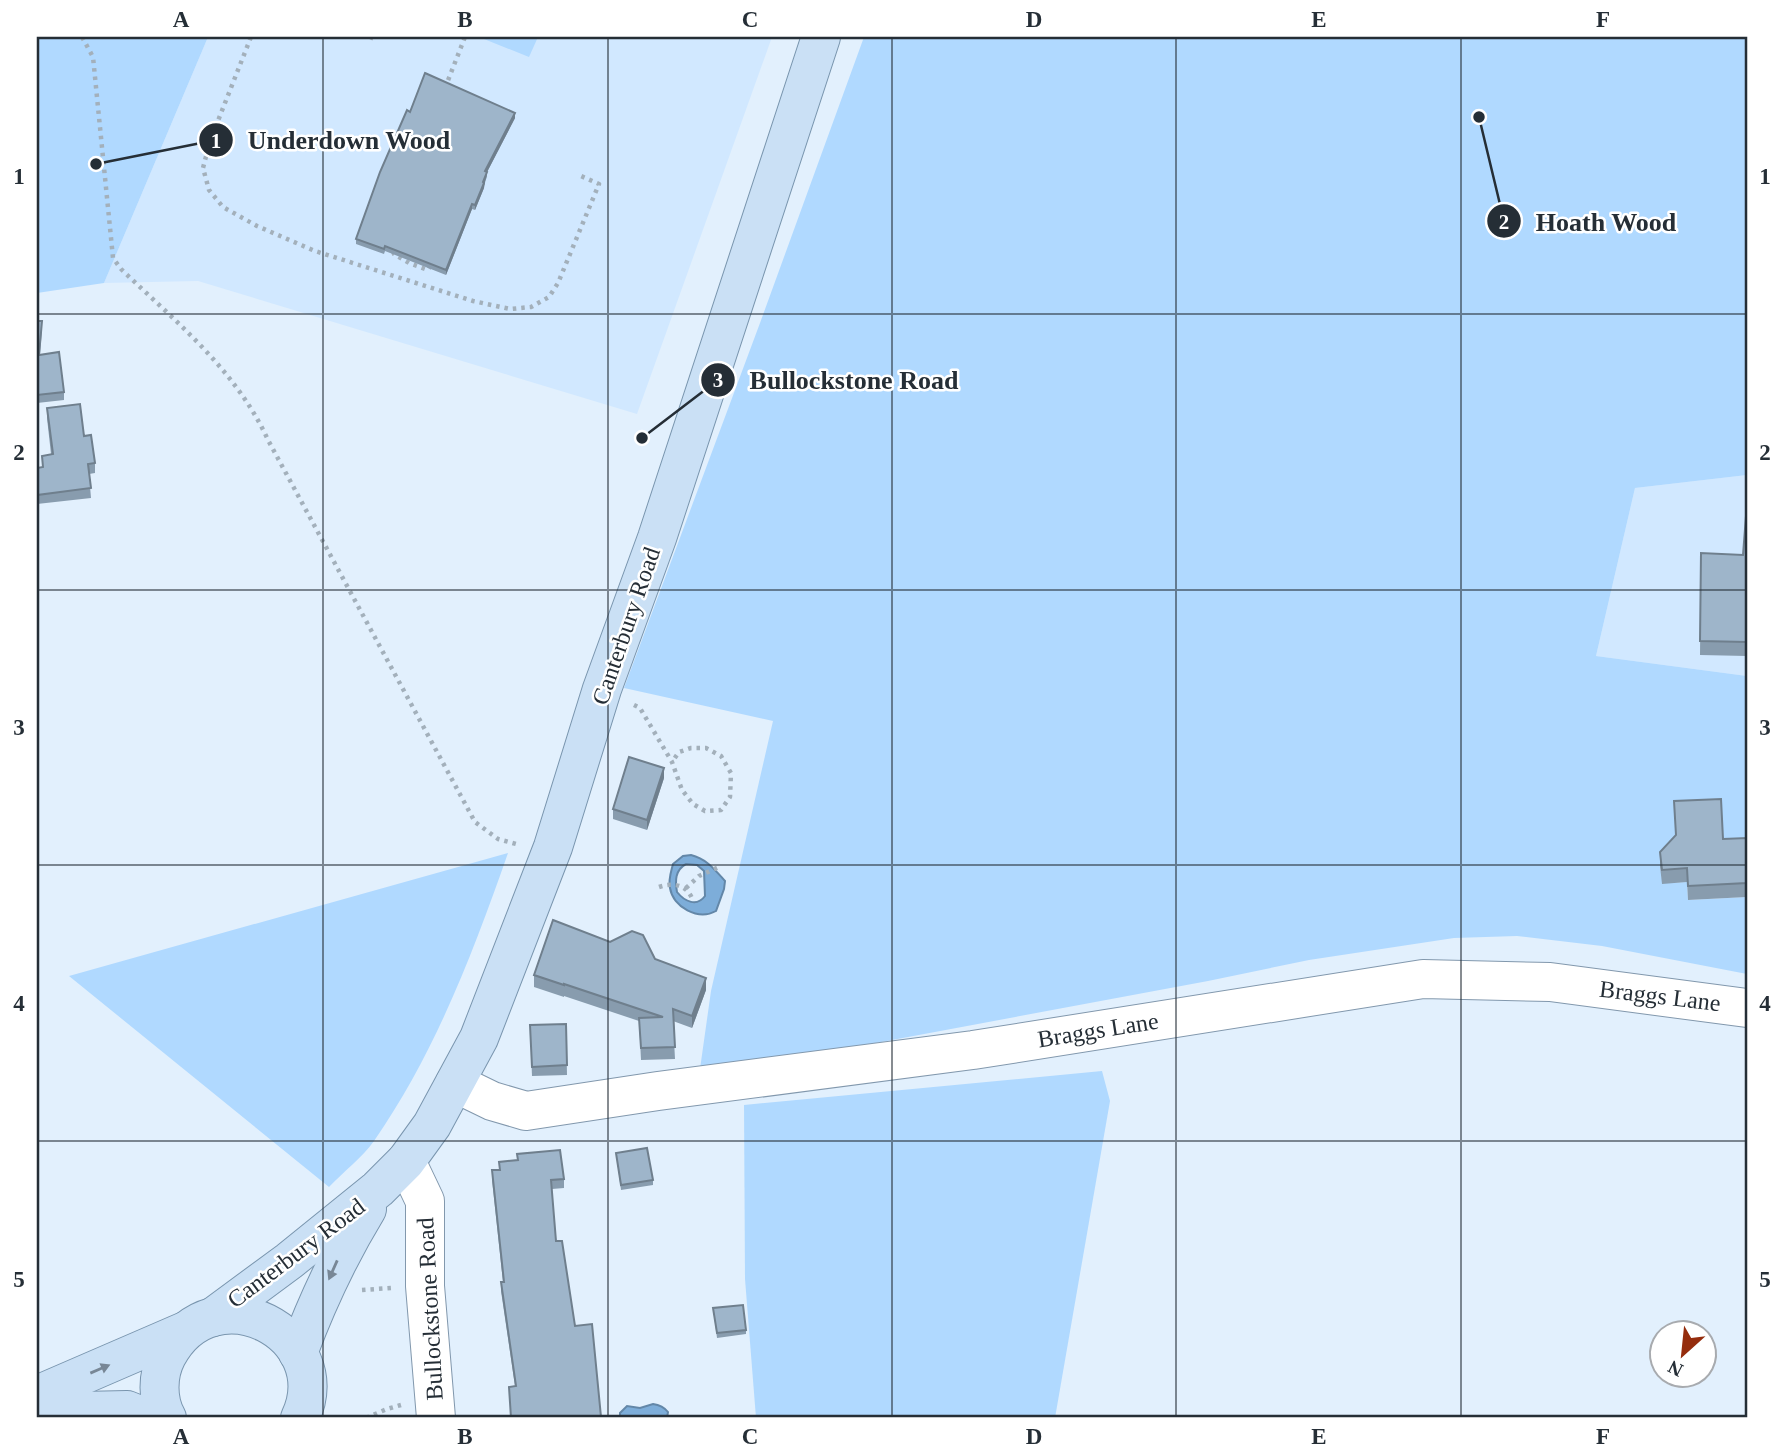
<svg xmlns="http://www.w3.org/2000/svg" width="1784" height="1455" font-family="'Times New Roman',serif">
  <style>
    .built { fill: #d1e8ff }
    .green { fill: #b0d9ff }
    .water { fill: #7dadd9; stroke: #6387a8; stroke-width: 2; fill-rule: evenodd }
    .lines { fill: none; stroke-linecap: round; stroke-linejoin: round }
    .minor-casing { stroke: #8298ad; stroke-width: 40 }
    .major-casing { stroke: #7995ae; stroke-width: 40 }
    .path { stroke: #a3b0bb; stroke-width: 4.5; stroke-dasharray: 3.5 5; stroke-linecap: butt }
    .minor { stroke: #fff; stroke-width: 38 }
    .major { stroke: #cae0f5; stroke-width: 38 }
    .wall { fill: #889cae }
    .shaded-wall { fill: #6f7f8d }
    .building { fill: #9eb5ca; stroke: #6f7f8d; stroke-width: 2 }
    .oneway { fill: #788796 }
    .grid { fill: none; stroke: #252e36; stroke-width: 2; stroke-opacity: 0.55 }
    .labels { text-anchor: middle; stroke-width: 5; stroke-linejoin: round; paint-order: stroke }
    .street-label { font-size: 24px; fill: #252e36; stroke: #fff }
    .leader { fill: none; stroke: #252e36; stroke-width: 2.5 }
    .callout-dot { fill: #252e36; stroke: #fff; stroke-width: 2.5 }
    .mark-label { font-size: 21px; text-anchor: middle; font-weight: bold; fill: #fff }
    .callout-label { font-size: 26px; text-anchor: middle; font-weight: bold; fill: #252e36; stroke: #fff; stroke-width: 5; stroke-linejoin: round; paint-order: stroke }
    .neatline { fill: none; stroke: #252e36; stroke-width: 2.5 }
    .grid-label { font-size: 23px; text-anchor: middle; font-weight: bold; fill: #252e36 }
  </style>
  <rect width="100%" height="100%" fill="#e2f0fd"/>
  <g class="built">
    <polygon points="208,37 772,37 637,414 198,281 104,283"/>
    <polygon points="1747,475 1747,676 1596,656 1635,488"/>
  </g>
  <g class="green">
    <polygon points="37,37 208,37 104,283 37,293"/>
    <polygon points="485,37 538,37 529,57 484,39"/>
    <polygon points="864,37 1747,37 1747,475 1635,488 1596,656 1747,676 1747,852 1675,815 1676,841 1665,861 1660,866 1662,879 1668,883 1687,882 1688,900 1747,897 1747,974 1602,946 1517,936 1454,938 1309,960 1208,981 699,1076 711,991 773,721 624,688 760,323"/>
    <path d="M 508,853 C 473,953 435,1053 374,1141 C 362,1158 343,1172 329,1187 L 69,976 Z"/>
    <polygon points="1102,1071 1110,1101 1055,1418 756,1418 745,1279 744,1105"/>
  </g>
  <g class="water">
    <path d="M 691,855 C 707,859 715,870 725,881 L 724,889 L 716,911 C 698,921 673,907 670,888 C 668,880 671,872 673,864 L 683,856 ZM 686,864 L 697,865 L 704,871 L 705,896 C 697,907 685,902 677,892 C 675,881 675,870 686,864 Z"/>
    <path d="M 653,1404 C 660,1405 664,1407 668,1412 L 667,1418 L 620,1418 L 620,1413 L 627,1406 L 640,1408 Z"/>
  </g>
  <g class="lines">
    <defs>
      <g id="minor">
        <polyline points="455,1083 492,1101 526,1111 658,1091 973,1050 1423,979 1550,982 1747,1008"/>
        <polyline points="406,1161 425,1201 425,1286 436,1418"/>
      </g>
      <g id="major">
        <polyline points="213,1317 289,1261 378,1189 406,1161 432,1125 479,1038 553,847 602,689 657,538 821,37"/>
        <path d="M 298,1353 C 317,1302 339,1255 367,1209"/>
        <polyline points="37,1395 185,1331"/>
        <polyline points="37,1412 127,1410 147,1418"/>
        <path d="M 167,1418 C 157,1400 157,1375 167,1356 C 214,1268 339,1335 300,1418"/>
      </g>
    </defs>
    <use href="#minor" class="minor-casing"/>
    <use href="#major" class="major-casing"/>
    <g class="path">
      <path d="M 82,37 L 93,57 L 113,258 L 121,269 C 176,322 236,370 268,440 L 475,822 L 498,839 L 516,844"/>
      <polyline points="251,37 210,141 203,168 209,190 223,207 257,226 315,251 473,301 510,309 531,307 549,297 558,283 599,184 581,176"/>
      <polyline points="370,37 375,39"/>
      <polyline points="445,88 465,37"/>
      <polyline points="393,251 394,254 409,263 428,270 431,265"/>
      <polyline points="634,705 640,708 672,762 682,790 693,804 705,811 721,810 730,797 731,773 721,756 706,748 691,748 679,752 672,762"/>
      <path d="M 659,887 C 674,882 688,885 693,901"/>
      <polyline points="686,888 699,876 719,867"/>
      <polyline points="362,1290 391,1288"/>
      <polyline points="366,1418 387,1409 401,1405"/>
    </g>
    <use href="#minor" class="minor"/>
    <use href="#major" class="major"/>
  </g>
  <g class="wall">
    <polygon points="410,112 515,118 487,172 487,177 484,184 484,188 475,210 472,209 446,275 385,251 384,254 356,244 356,239"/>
    <polygon points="37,321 42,329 40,354 64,392 64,400 37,403"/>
    <polygon points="47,408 84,436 95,463 95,473 89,474 91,498 37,504 37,468 42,467 42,456 51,454 47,418"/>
    <polygon points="1747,516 1747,656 1700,655 1701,553 1743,555"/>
    <polygon points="664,778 647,830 613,819 613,809"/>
    <polygon points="1674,801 1723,839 1747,838 1747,897 1688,900 1687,882 1662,884 1660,866 1660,852 1676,836"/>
    <polygon points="655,959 706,990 692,1028 673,1021 675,1059 641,1060 639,1021 564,996 564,997 534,987 534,975"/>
    <polygon points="566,1024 567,1075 532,1076 530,1025"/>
    <polygon points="616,1153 653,1180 653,1185 621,1190"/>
    <polygon points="517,1154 564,1179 564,1188 552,1189 556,1241 575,1326 592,1324 601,1418 511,1418 509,1387 515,1386 501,1291 501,1282 503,1282 492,1180 492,1170 499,1170 499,1162 517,1160"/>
    <polygon points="713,1308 746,1330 746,1334 717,1338"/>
  </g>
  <g class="shaded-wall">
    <polygon points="515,113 515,118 485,176 485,171"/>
    <polygon points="487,172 484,188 475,210 475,205"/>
    <polygon points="472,204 472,209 446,275 446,270"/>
    <polygon points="664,768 664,778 647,830 647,820"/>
    <polygon points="706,978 706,990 692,1028 692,1016"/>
  </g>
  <g class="building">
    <polygon points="425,73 515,113 485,171 487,172 483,182 484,183 475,205 472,204 446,270 385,246 384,249 356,239 380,172 407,110 410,112"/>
    <polygon points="37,321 42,321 39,355 59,352 64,392 37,395"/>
    <polygon points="80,404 84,436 91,435 95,463 88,464 91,488 37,495 37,468 43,467 42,456 53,454 47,408"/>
    <polygon points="1746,516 1747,516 1747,642 1700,641 1701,553 1743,555"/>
    <polygon points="629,757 664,768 647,820 613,809"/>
    <polygon points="1721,799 1723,839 1747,838 1747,883 1688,886 1687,868 1662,870 1660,852 1676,835 1674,801"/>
    <polygon points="553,920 610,942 632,931 643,935 655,959 706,978 692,1016 673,1009 675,1047 641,1048 639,1018 663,1017 564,984 564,985 534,975"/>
    <polygon points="566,1024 567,1065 532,1067 530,1025"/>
    <polygon points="647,1148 653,1180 621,1185 616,1153"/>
    <polygon points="560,1150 564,1179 551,1180 556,1241 562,1241 575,1326 592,1324 601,1417 511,1418 509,1387 516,1386 501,1282 504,1282 492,1170 500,1170 499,1162 518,1160 517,1154"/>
    <polygon points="743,1305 746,1330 717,1333 713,1308"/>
  </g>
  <defs><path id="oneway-solid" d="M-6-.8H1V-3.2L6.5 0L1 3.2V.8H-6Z" transform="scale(1.75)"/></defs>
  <g class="oneway">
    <use href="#oneway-solid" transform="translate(333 1270) rotate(114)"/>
    <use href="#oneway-solid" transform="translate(100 1369) rotate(-23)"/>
  </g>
  <path class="grid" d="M 323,37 L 323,1418M 608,37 L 608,1418M 892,37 L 892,1418M 1176,37 L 1176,1418M 1461,37 L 1461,1418M 37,314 L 1747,314M 37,590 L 1747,590M 37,865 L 1747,865M 37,1141 L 1747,1141"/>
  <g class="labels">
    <g class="street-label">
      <text transform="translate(626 626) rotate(-71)" y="8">Canterbury Road</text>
      <text transform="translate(1660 996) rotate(7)" y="8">Braggs Lane</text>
      <text transform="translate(1098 1030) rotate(-9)" y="8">Braggs Lane</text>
      <text transform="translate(296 1253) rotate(-37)" y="8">Canterbury Road</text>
      <text transform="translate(430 1309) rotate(-93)" y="8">Bullockstone Road</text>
    </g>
  </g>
  <path class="leader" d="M96 164L216 140M1479 117L1504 221M642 438L718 380"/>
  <g class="callout-dot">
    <circle cx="96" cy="164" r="7"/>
    <circle cx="1479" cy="117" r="7"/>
    <circle cx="642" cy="438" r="7"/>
    <circle cx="216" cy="140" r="18"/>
    <circle cx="1504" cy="221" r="18"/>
    <circle cx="718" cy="380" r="18"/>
  </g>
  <g class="mark-label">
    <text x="216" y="148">1</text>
    <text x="1504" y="229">2</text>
    <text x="718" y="387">3</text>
  </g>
  <g class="callout-label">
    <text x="349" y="149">Underdown Wood</text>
    <text x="1606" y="231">Hoath Wood</text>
    <text x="854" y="389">Bullockstone Road</text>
  </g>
  <rect width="1784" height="1455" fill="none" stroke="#ffffff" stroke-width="77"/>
  <g transform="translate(1683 1354) rotate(207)"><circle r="33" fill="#ffffff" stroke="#a8abaf" stroke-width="2"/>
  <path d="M0-5L12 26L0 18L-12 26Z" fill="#952d0d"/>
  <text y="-10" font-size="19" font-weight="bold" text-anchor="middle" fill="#252e36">N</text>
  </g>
  <rect x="38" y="38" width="1708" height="1378" class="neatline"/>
  <g class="grid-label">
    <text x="181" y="27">A</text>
    <text x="465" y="27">B</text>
    <text x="750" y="27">C</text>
    <text x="1034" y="27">D</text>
    <text x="1319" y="27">E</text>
    <text x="1603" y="27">F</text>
    <text x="19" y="184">1</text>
    <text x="1765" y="184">1</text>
    <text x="19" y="460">2</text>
    <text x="1765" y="460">2</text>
    <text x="19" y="735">3</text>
    <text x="1765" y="735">3</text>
    <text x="19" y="1011">4</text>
    <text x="1765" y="1011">4</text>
    <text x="19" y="1287">5</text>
    <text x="1765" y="1287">5</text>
    <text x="181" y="1444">A</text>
    <text x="465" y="1444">B</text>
    <text x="750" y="1444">C</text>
    <text x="1034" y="1444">D</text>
    <text x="1319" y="1444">E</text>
    <text x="1603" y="1444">F</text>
  </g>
</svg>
